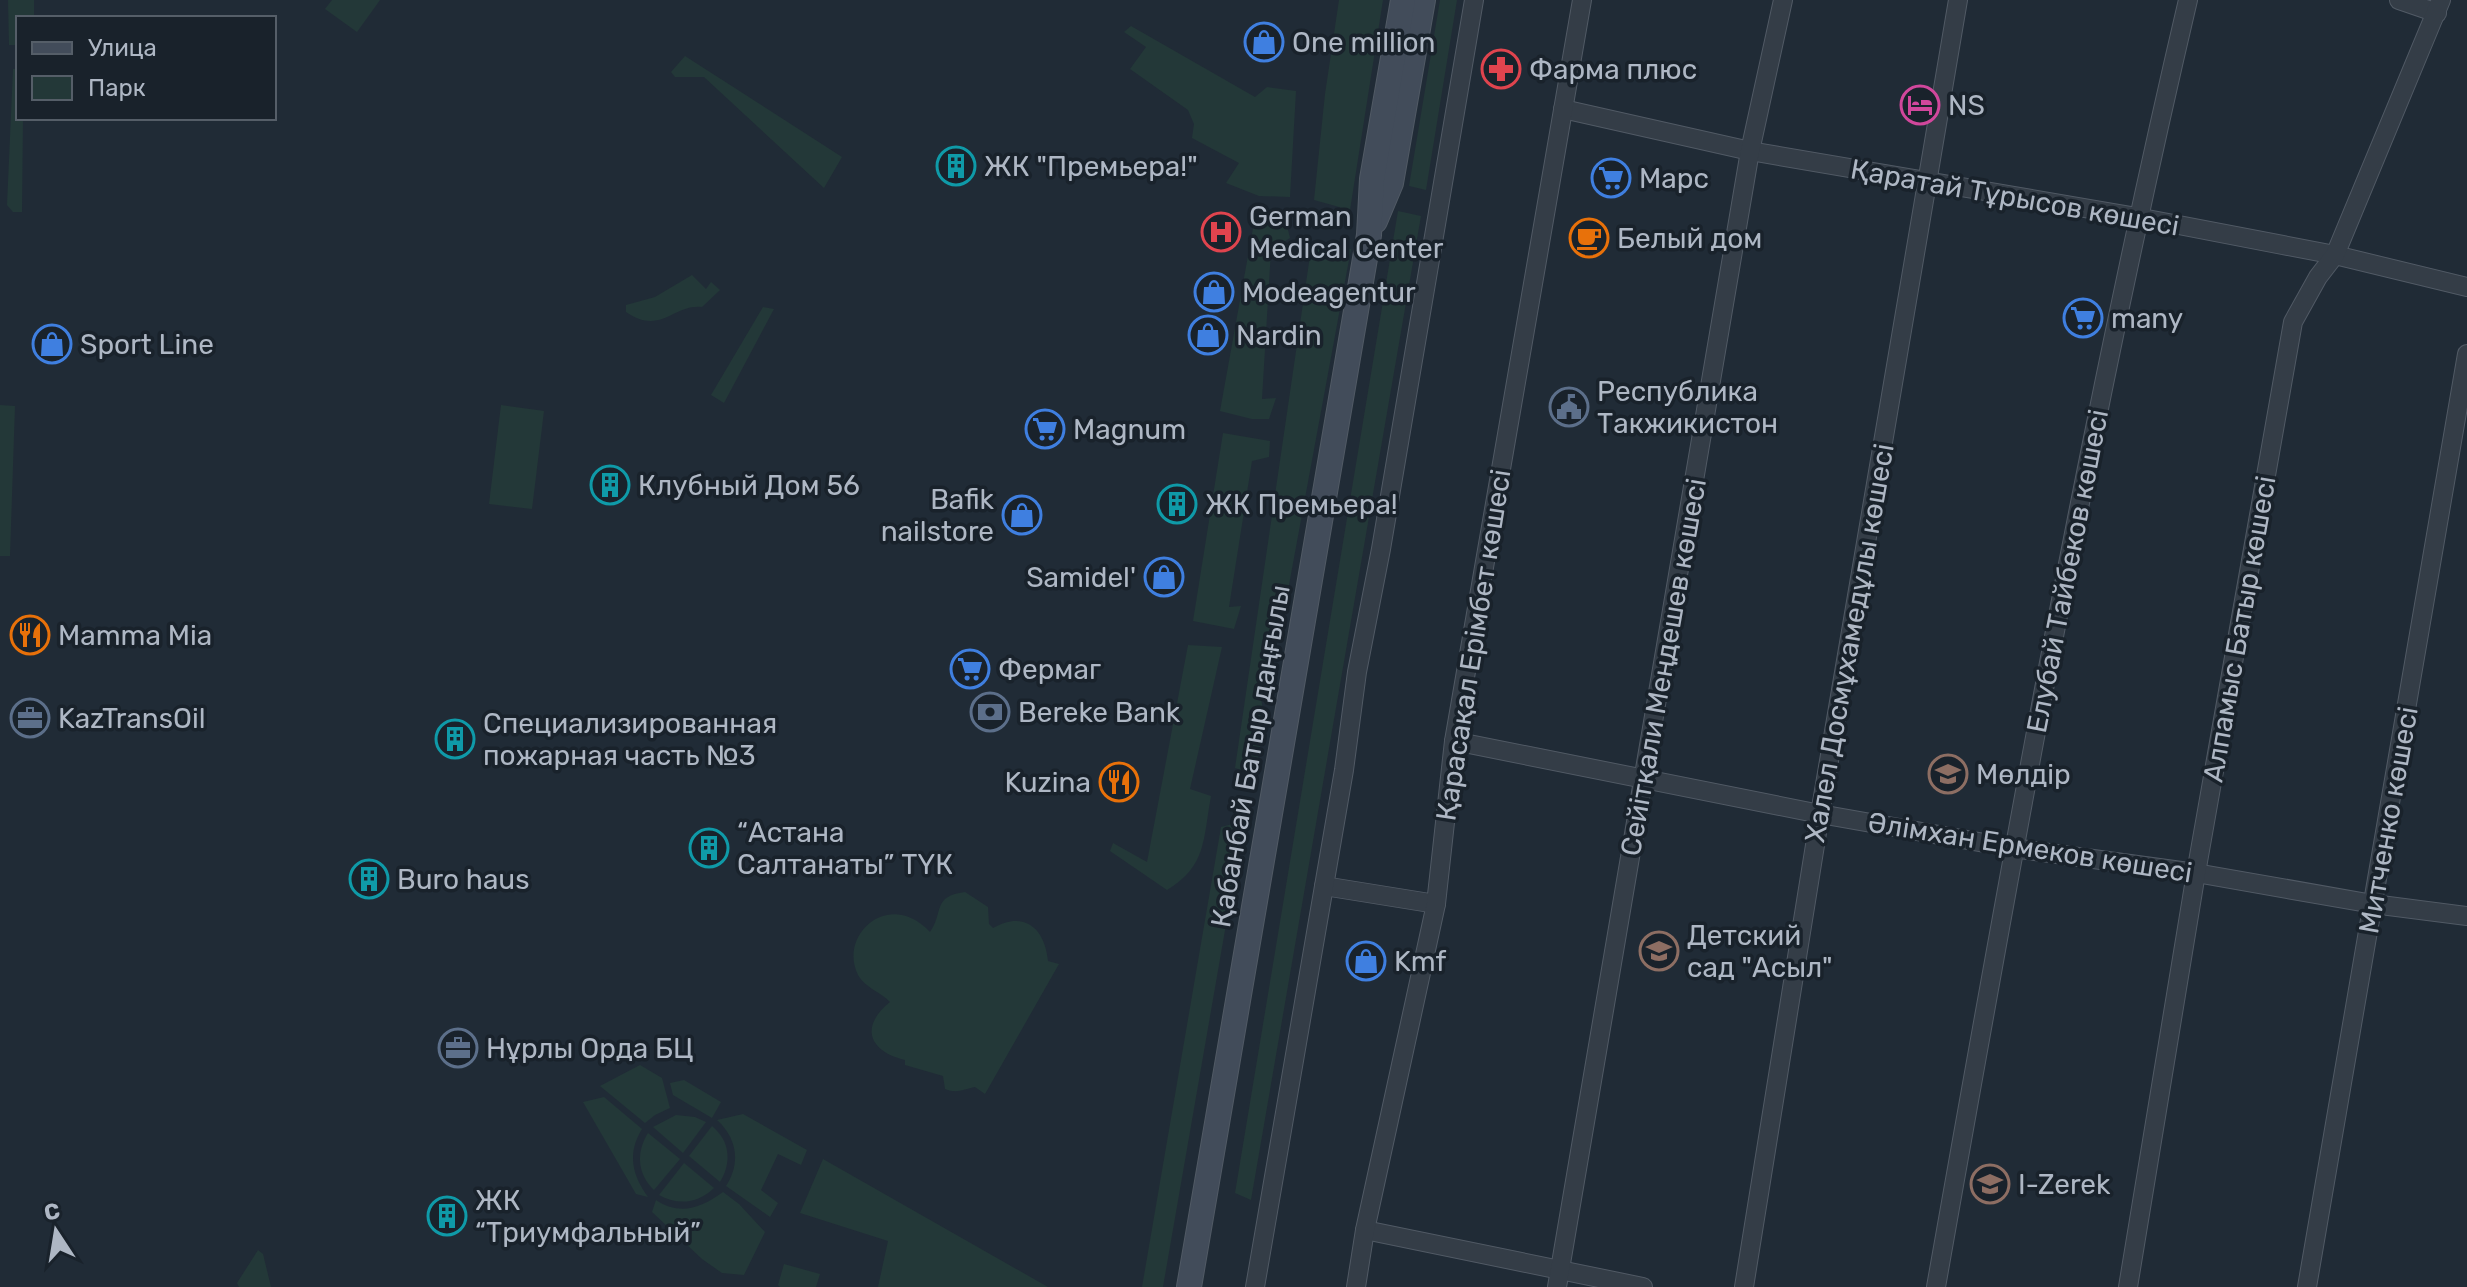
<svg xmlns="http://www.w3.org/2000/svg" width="2467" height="1287" font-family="Rubik,sans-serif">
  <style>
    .green { fill: #233838 }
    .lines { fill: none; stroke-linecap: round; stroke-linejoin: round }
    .street-casing { stroke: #515a65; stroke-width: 20 }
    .secondary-casing { stroke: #515a65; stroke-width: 26 }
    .street { stroke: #343d47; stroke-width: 18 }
    .secondary { stroke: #424c5a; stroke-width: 24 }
    .labels { text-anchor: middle; stroke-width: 7; stroke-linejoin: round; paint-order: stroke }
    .poi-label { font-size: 28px; fill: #aeb7c4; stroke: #19222b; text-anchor: start }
    .street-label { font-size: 28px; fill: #aeb7c4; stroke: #19222b }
  </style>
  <rect width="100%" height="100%" fill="#202b36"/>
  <g class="green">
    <polygon points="8,0 34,0 34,18 18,18 18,45 9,45"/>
    <polygon points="332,0 380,0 357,32 325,9"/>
    <polygon points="1339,0 1383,0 1350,210 1314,200 1325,94"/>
    <polygon points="1440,0 1457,0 1426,190 1409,186"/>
    <polygon points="1131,26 1255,97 1267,87 1296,91 1290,197 1259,196 1226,183 1239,163 1192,138 1194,124 1188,110 1130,69 1146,47 1124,32"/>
    <polygon points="685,56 842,157 824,188 704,77 675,77 671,72"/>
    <polygon points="13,69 18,69 18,118 23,118 22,212 13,212 7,205"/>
    <polygon points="1398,211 1421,216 1251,1200 1235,1193"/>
    <polygon points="1255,217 1287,226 1290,238 1271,250 1262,399 1276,398 1269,419 1252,419 1220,411"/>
    <polygon points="1312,242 1351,249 1284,612 1275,628 1261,699 1265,720 1255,774 1235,768"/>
    <path d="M 692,275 L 706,289 L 711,282 L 720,290 L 702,307 C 673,304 661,336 626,312 L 626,305 L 655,297 Z"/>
    <polygon points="763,307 774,309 724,403 711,395"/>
    <polygon points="0,405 15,406 10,556 0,556"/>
    <polygon points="501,405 544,411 532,509 489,504"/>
    <polygon points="1223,433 1270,441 1269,457 1252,461 1229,607 1241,606 1234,629 1193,621"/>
    <path d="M 1188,645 L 1222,647 L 1190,789 L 1211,796 C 1203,839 1207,866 1167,890 L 1110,851 L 1113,843 L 1147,862 Z"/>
    <polygon points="1244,821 1163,1287 1142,1287 1221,827"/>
    <path d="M 965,892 L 988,907 L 989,924 L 993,928 C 1024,910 1045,928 1048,961 L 1059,964 L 985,1094 L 975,1087 C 964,1089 957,1094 945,1089 L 943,1076 L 905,1065 L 905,1060 C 868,1051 860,1026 890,1002 C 881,992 865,988 858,975 C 838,935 889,888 930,932 C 944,912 932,896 965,892 Z"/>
    <polygon points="640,1065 662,1078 670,1108 655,1115 645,1123 600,1086"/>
    <polygon points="684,1080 721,1102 712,1118 673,1095 670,1083"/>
    <path d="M 604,1097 L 642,1129 C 627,1153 632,1175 648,1197 L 636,1194 L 583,1102 Z"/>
    <path d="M 743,1114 L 807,1150 L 801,1165 L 778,1154 L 761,1190 L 778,1203 L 770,1217 L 726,1186 C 741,1163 737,1138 717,1120 Z"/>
    <polygon points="676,1115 695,1117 706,1122 683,1153 653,1127"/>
    <path d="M 712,1126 C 730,1141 732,1162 720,1182 L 689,1156 Z"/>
    <path d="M 648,1133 L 680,1159 L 654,1190 C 637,1174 636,1152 648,1133 Z"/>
    <polygon points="823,1159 1048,1287 878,1287 888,1241 800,1213"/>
    <path d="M 684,1163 L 714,1188 C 698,1203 679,1206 659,1195 Z"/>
    <path d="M 723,1192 L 739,1204 L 765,1232 L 744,1275 L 722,1273 L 702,1259 L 652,1212 L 656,1200 C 680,1216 701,1208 723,1192 Z"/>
    <polygon points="258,1250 263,1254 271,1287 239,1287 237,1283"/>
    <polygon points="784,1264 820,1274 816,1287 780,1287 778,1285"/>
  </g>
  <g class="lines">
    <defs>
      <g id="street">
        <polyline points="2399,0 2437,13"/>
        <polyline points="1563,109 1750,151 2137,217 2335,255 2467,287"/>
        <polyline points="1454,741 1820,814 2013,848 2196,873 2373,904 2467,916"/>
        <polyline points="1324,886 1436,904"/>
        <polyline points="1365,1230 1643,1287"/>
        <polyline points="1255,1287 1344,770 1357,672 1381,549 1474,0"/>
        <polyline points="1356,1287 1365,1230 1436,904 1454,741 1582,0"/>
        <polyline points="1557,1287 1750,151 1783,0"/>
        <polyline points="1744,1287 1820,814 1958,0"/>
        <path d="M 1936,1287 C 2012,856 2088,426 2188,0"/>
        <polyline points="2128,1287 2196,873 2293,322 2318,277 2335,255 2441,0"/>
        <polyline points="2307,1287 2467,354"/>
      </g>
      <g id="secondary">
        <polyline points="1375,221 1391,183 1423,0"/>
        <polyline points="1189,1287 1369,235 1372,179 1403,0"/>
      </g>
    </defs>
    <use href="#street" class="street-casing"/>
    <use href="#secondary" class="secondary-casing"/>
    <use href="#street" class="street"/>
    <use href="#secondary" class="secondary"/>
  </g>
  <defs>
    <symbol id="shop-ring" viewBox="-11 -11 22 22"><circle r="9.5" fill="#19222b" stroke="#3f7fe0" stroke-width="1.5"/><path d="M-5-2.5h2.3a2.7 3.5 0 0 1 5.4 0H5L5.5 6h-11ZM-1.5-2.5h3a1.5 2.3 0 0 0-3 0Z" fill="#3f7fe0"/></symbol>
    <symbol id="pharmacy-ring" viewBox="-11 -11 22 22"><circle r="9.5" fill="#19222b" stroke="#e0444e" stroke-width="1.5"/><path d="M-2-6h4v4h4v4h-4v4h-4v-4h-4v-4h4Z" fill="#e0444e"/></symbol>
    <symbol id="hotel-ring" viewBox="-11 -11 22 22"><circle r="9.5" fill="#19222b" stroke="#d1479c" stroke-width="1.5"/><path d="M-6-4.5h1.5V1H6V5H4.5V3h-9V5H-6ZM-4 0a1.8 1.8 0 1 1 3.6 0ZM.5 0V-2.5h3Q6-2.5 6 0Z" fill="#d1479c"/></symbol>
    <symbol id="building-ring" viewBox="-11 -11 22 22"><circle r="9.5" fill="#19222b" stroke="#0f9aa8" stroke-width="1.5"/><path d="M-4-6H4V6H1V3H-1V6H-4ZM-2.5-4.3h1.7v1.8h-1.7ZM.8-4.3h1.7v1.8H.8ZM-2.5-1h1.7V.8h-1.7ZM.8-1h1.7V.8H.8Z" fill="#0f9aa8"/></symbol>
    <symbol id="supermarket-ring" viewBox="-11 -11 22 22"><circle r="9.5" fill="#19222b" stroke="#3f7fe0" stroke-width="1.5"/><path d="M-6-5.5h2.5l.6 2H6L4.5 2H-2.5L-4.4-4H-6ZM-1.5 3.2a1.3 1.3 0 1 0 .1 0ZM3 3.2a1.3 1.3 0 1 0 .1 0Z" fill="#3f7fe0"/></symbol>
    <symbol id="hospital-ring" viewBox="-11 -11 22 22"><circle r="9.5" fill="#19222b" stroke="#e0444e" stroke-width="1.5"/><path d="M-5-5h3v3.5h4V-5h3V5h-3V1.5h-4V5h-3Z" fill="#e0444e"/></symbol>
    <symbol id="cafe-ring" viewBox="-11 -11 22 22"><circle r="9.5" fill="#19222b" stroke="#e8710a" stroke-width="1.5"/><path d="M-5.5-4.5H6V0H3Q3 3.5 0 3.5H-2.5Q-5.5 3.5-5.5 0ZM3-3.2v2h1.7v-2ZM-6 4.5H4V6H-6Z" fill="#e8710a"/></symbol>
    <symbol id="civic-ring" viewBox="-11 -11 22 22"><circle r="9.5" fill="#19222b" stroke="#5c6f8a" stroke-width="1.5"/><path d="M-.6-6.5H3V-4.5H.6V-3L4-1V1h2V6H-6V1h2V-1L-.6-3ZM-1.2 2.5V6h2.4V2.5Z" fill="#5c6f8a"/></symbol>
    <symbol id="restaurant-ring" viewBox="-11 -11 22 22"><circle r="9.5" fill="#19222b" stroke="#e8710a" stroke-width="1.5"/><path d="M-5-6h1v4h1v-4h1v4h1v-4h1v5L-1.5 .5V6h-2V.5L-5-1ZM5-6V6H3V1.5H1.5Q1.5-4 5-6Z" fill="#e8710a"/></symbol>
    <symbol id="bank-ring" viewBox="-11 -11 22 22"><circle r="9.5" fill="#19222b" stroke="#5c6f8a" stroke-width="1.5"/><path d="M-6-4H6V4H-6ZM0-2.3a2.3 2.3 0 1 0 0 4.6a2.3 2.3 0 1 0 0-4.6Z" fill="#5c6f8a"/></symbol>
    <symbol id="office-ring" viewBox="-11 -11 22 22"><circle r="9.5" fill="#19222b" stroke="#5c6f8a" stroke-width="1.5"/><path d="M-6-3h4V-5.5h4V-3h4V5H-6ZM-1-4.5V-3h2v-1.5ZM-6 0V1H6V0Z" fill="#5c6f8a"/></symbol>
    <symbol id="school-ring" viewBox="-11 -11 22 22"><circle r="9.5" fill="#19222b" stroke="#8d6e63" stroke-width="1.5"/><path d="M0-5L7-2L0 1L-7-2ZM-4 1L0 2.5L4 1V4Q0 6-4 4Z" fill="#8d6e63"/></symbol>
  </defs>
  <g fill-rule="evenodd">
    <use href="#shop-ring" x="1242" y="20" width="44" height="44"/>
    <use href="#pharmacy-ring" x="1479" y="47" width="44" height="44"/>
    <use href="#hotel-ring" x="1898" y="83" width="44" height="44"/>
    <use href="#building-ring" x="934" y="144" width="44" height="44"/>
    <use href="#supermarket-ring" x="1589" y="156" width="44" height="44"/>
    <use href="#hospital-ring" x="1199" y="210" width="44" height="44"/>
    <use href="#cafe-ring" x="1567" y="216" width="44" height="44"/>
    <use href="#shop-ring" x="1192" y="270" width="44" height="44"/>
    <use href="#supermarket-ring" x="2061" y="296" width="44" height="44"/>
    <use href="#shop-ring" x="1186" y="313" width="44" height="44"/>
    <use href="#shop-ring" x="30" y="322" width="44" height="44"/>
    <use href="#civic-ring" x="1547" y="385" width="44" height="44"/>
    <use href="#supermarket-ring" x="1023" y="407" width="44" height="44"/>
    <use href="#building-ring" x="588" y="463" width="44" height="44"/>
    <use href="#building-ring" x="1155" y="482" width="44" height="44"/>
    <use href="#shop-ring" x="1000" y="493" width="44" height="44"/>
    <use href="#shop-ring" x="1142" y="555" width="44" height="44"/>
    <use href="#restaurant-ring" x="8" y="613" width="44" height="44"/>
    <use href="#supermarket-ring" x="948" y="647" width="44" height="44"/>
    <use href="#bank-ring" x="968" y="690" width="44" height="44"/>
    <use href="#office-ring" x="8" y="696" width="44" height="44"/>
    <use href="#building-ring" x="433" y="717" width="44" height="44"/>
    <use href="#school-ring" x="1926" y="752" width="44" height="44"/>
    <use href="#restaurant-ring" x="1097" y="760" width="44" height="44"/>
    <use href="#building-ring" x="687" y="826" width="44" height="44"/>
    <use href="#building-ring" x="347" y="857" width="44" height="44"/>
    <use href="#school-ring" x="1637" y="929" width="44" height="44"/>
    <use href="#shop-ring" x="1344" y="939" width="44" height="44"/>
    <use href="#office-ring" x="436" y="1026" width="44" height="44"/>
    <use href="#school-ring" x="1968" y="1162" width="44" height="44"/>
    <use href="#building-ring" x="425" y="1194" width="44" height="44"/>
  </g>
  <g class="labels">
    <g class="poi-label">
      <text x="1292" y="52">One million</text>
      <text x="1529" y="79">Фарма плюс</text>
      <text x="1948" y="115">NS</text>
      <text x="984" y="176">ЖК "Премьера!"</text>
      <text x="1639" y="188">Марс</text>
      <text x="1249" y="226">German<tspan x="1249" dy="32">Medical Center</tspan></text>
      <text x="1617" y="248">Белый дом</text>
      <text x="1242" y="302">Modeagentur</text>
      <text x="2111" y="328">many</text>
      <text x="1236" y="345">Nardin</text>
      <text x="80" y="354">Sport Line</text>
      <text x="1597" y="401">Республика<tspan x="1597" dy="32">Такжикистон</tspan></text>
      <text x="1073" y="439">Magnum</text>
      <text x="638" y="495">Клубный Дом 56</text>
      <text x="994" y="509" text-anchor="end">Bafik<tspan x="994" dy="32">nailstore</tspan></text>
      <text x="1205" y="514">ЖК Премьера!</text>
      <text x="1136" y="587" text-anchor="end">Samidel'</text>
      <text x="58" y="645">Mamma Mia</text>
      <text x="998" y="679">Фермаг</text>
      <text x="1018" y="722">Bereke Bank</text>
      <text x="58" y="728">KazTransOil</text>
      <text x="483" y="733">Специализированная<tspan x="483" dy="32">пожарная часть №3</tspan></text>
      <text x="1976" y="784">Мөлдір</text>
      <text x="1091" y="792" text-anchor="end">Kuzina</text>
      <text x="737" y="842">“Астана<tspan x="737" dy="32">Салтанаты” ТҮК</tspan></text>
      <text x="397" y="889">Buro haus</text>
      <text x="1687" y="945">Детский<tspan x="1687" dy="32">сад "Асыл"</tspan></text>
      <text x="1394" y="971">Kmf</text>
      <text x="486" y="1058">Нұрлы Орда БЦ</text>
      <text x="2018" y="1194">I-Zerek</text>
      <text x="475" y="1210">ЖК<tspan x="475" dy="32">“Триумфальный”</tspan></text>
    </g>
    <g class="street-label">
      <text transform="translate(2015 197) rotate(10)" y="10">Қаратай Тұрысов көшесі</text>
      <text transform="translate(2067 571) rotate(-79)" y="10">Елубай Тайбеков көшесі</text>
      <text transform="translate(2239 629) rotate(-80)" y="10">Алпамыс Батыр көшесі</text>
      <text transform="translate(1849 643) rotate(-80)" y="10">Халел Досмұхамедұлы көшесі</text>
      <text transform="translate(1473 645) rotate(-81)" y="10">Қарасақал Ерімбет көшесі</text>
      <text transform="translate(1663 667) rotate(-80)" y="10">Сейітқали Меңдешев көшесі</text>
      <text transform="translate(1250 756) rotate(-80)" y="10">Қабанбай Батыр даңғылы</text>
      <text transform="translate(2388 820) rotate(-80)" y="10">Митченко көшесі</text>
      <text transform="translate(2030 847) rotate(9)" y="10">Әлімхан Ермеков көшесі</text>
    </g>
  </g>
  <rect x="16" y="16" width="260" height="104" fill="#19222b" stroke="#555e68" stroke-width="2"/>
  <rect x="32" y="42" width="40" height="12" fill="#424c5a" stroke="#555e68" stroke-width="2"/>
  <text x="88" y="56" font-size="24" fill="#aeb7c4">Улица</text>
  <rect x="32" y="76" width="40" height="24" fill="#233838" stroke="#555e68" stroke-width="2"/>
  <text x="88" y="96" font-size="24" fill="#aeb7c4">Парк</text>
  <g transform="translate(56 1231) rotate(348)" stroke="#19222b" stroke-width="6" paint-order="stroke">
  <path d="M0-6L14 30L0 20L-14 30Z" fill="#aeb7c4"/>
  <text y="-12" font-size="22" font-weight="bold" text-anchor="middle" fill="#aeb7c4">С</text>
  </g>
</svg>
